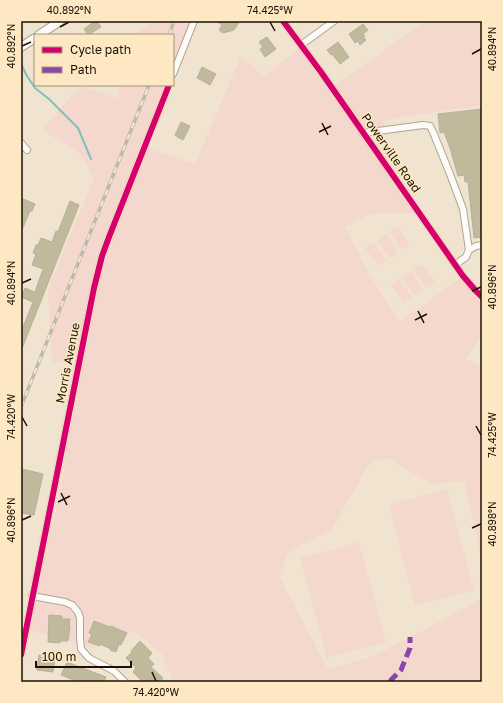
<svg xmlns="http://www.w3.org/2000/svg" width="503" height="703" font-family="'Golos Text',sans-serif">
  <style>
    .green { fill: #f4d8ce }
    .lines { fill: none; stroke-linecap: round; stroke-linejoin: round }
    .stream { stroke: #7ac2c1; stroke-width: 2 }
    .building { fill: #c1b99b; stroke: #b6b09e }
    .minor-casing { stroke: #afa594; stroke-width: 8 }
    .tertiary-casing { stroke: #afa594; stroke-width: 10 }
    .minor { stroke: #fdfbf8; stroke-width: 6 }
    .tertiary { stroke: #fdfbf8; stroke-width: 8 }
    .rail-casing { stroke: #bcb9b3; stroke-width: 3.5 }
    .rail { stroke: #fde8c3; stroke-width: 2; stroke-dasharray: 6; stroke-linecap: butt }
    .quiet { stroke: #8e44ad; stroke-width: 5; stroke-dasharray: 10 5; stroke-linecap: butt }
    .cycleway-casing { stroke: #fde8c3; stroke-width: 8 }
    .cycleway { stroke: #d6006c; stroke-width: 6 }
    .ticks { fill: none; stroke: #1b1202; stroke-width: 1.5 }
    .labels { text-anchor: middle; stroke-width: 3; stroke-linejoin: round; paint-order: stroke }
    .street-label { font-size: 12px; fill: #1b1202; stroke: #fde8c3 }
    .neatline { fill: none; stroke: #1b1202; stroke-width: 1.5 }
    .ticks-label { font-size: 10px; text-anchor: middle; fill: #1b1202 }
  </style>
  <rect width="100%" height="100%" fill="#f0e4d0"/>
  <g class="green">
    <polygon points="154,21 193,21 173,73 173,35 132,35"/>
    <polygon points="426,21 482,21 482,105 384,120 384,126 363,133 415,213 372,213 345,227 370,275 399,322 461,278 471,290 482,301 482,335 466,359 482,366 482,560 464,481 431,484 388,458 371,461 331,530 289,551 279,576 328,669 374,656 482,599 482,682 173,682 162,654 135,631 94,648 26,629 60,494 65,460 56,455 86,343 72,362 52,362 48,290 94,178 80,154 42,130 80,86 117,98 122,85 168,85 144,147 195,164 241,56 264,77 303,45 332,87"/>
    <polygon points="398,226 410,244 402,250 389,231"/>
    <polygon points="386,234 398,252 390,258 377,240"/>
    <polygon points="374,242 386,260 378,266 365,248"/>
    <polygon points="422,264 435,282 426,288 413,269"/>
    <polygon points="411,271 423,290 415,296 402,277"/>
    <polygon points="399,279 412,297 403,303 391,285"/>
    <polygon points="447,489 474,590 415,605 389,505"/>
    <polygon points="359,542 386,642 327,658 300,558"/>
  </g>
  <g class="lines">
    <polyline class="stream" points="21,64 27,76 35,88 49,99 78,128 91,159"/>
  </g>
  <g class="building">
    <polygon points="95,21 97,21 101,27 88,35 84,29"/>
    <polygon points="216,21 240,21 234,30 223,33 219,30 222,25"/>
    <polygon points="363,24 368,30 363,34 365,36 363,37 366,40 360,45 358,41 355,43 349,34"/>
    <polygon points="267,37 276,49 265,57 260,49 263,47 259,42"/>
    <polygon points="338,42 349,57 340,64 332,54 331,55 327,50"/>
    <polygon points="202,67 216,74 210,85 197,78"/>
    <polygon points="482,109 482,237 474,238 468,182 465,182 464,175 458,176 450,148 444,132 440,133 438,114"/>
    <polygon points="181,122 190,126 183,140 177,137 177,136 175,135"/>
    <polygon points="21,198 35,204 32,211 30,211 21,232"/>
    <polygon points="70,201 79,205 21,351 21,332 33,302 21,297 25,288 35,292 43,269 32,265 36,254 33,253 36,245 38,245 41,238 52,242 56,231 58,232"/>
    <polygon points="22,469 43,474 34,515 21,513 21,475"/>
    <polygon points="49,615 62,616 62,619 70,619 69,626 70,626 68,641 60,641 60,643 48,642"/>
    <polygon points="94,621 110,627 111,626 127,633 121,645 119,644 116,652 110,650 111,649 100,644 100,646 88,642 92,634 89,633"/>
    <polygon points="140,641 152,653 148,658 154,664 151,667 163,678 160,682 143,682 133,672 136,668 126,658 132,652 131,651"/>
    <polygon points="39,655 55,658 53,672 37,670"/>
    <polygon points="67,662 106,677 104,682 79,682 61,675"/>
  </g>
  <g class="lines">
    <defs>
      <g id="minor">
        <polyline points="283,21 321,72 463,276 476,291 482,297"/>
        <polyline points="301,45 334,21"/>
        <polyline points="173,74 194,21"/>
        <polyline points="363,133 423,125 430,126 433,132 450,174 463,209 469,250 466,257 455,265"/>
        <polyline points="21,143 27,150"/>
        <polyline points="469,250 476,246 482,245"/>
        <polyline points="32,596 65,602 72,605 78,612 80,618 80,638 81,649 89,658 114,671 125,682"/>
        <polyline points="21,655 94,288 102,256 109,237 169,85"/>
      </g>
      <g id="tertiary">
        <polyline points="39,35 60,21"/>
        <polyline points="21,47 35,38"/>
      </g>
    </defs>
    <use href="#minor" class="minor-casing"/>
    <use href="#tertiary" class="tertiary-casing"/>
    <use href="#minor" class="minor"/>
    <use href="#tertiary" class="tertiary"/>
    <defs>
      <g id="rail">
        <polyline points="169,35 174,21"/>
        <polyline points="21,407 149,85"/>
      </g>
    </defs>
    <use href="#rail" class="rail-casing"/>
    <use href="#rail" class="rail"/>
    <polyline class="quiet" points="391,682 391,680 401,670 410,648 410,637"/>
    <defs>
      <g id="cycleway">
        <polyline points="283,21 321,72 463,276 476,291 482,297"/>
        <polyline points="21,655 94,288 102,256 109,237 169,85"/>
      </g>
    </defs>
    <use href="#cycleway" class="cycleway-casing"/>
    <use href="#cycleway" class="cycleway"/>
  </g>
  <path class="ticks" d="M 270,22 L 275,31M 60,27 L 69,22M 22,46 L 31,42M 472,54 L 481,49M 322,123 L 328,135M 319,132 L 331,126M 22,283 L 31,279M 472,291 L 481,287M 418,311 L 424,323M 415,320 L 427,314M 22,417 L 27,426M 476,426 L 481,435M 61,493 L 67,505M 58,502 L 70,496M 22,520 L 31,516M 472,528 L 481,524M 152,672 L 156,681"/>
  <g class="labels">
    <g class="street-label">
      <text transform="translate(391 153) rotate(55)" y="4">Powerville Road</text>
      <text transform="translate(68 363) rotate(-79)" y="4">Morris Avenue</text>
    </g>
  </g>
  <rect width="503" height="703" fill="none" stroke="#fde8c3" stroke-width="44"/>
  <rect x="34" y="34" width="140" height="52" fill="#fde8c3" stroke="#a39276"/>
  <rect x="42" y="47" width="20" height="6" fill="#d6006c" stroke="#a39276"/>
  <text x="70" y="54" font-size="12" fill="#1b1202">Cycle path</text>
  <rect x="42" y="67" width="20" height="6" fill="#8e44ad" stroke="#a39276"/>
  <text x="70" y="74" font-size="12" fill="#1b1202">Path</text>
  <path d="M36 661v6h95v-6" fill="none" stroke="#1b1202" stroke-width="2"/>
  <text x="42" y="661" font-size="12" fill="#1b1202" stroke="#fde8c3" stroke-width="3" paint-order="stroke">100 m</text>
  <rect x="22" y="22" width="459" height="659" class="neatline"/>
  <g class="ticks-label">
    <text x="69" y="14">40.892°N</text>
    <text x="270" y="14">74.425°W</text>
    <text transform="translate(11 46) rotate(-90)" y="4">40.892°N</text>
    <text transform="translate(492 49) rotate(-90)" y="4">40.894°N</text>
    <text transform="translate(11 283) rotate(-90)" y="4">40.894°N</text>
    <text transform="translate(492 287) rotate(-90)" y="4">40.896°N</text>
    <text transform="translate(11 417) rotate(-90)" y="4">74.420°W</text>
    <text transform="translate(492 435) rotate(-90)" y="4">74.425°W</text>
    <text transform="translate(11 520) rotate(-90)" y="4">40.896°N</text>
    <text transform="translate(492 524) rotate(-90)" y="4">40.898°N</text>
    <text x="156" y="696">74.420°W</text>
  </g>
</svg>
